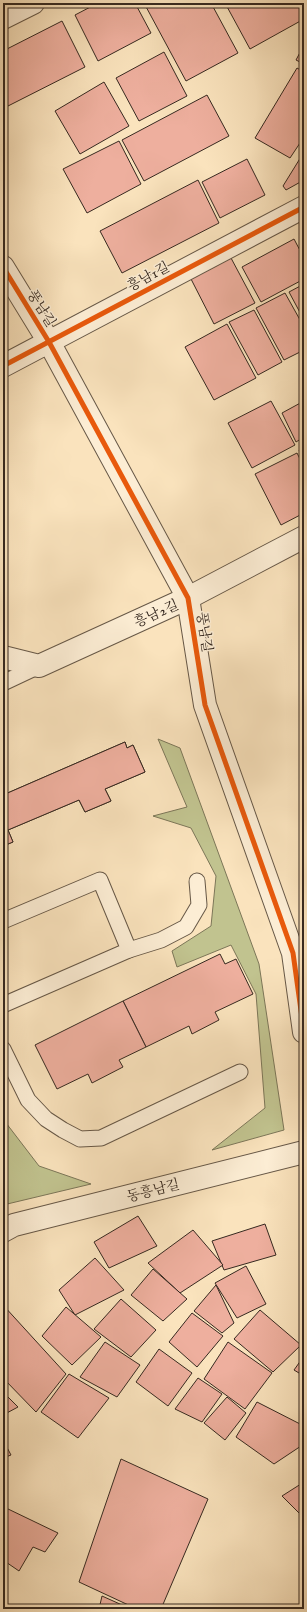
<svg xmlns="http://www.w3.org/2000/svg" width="307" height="1612" font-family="'IM FELL English','Noto Serif KR',serif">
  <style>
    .green { fill: #c1c38f; stroke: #7c7658 }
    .building { fill: #eeaf9e; stroke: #362920 }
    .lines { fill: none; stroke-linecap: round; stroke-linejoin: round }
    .service-casing { stroke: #675847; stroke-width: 17 }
    .minor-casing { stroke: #675847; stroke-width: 24 }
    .tertiary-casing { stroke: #675847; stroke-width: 24 }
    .service { stroke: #fcedd4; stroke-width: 15 }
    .minor { stroke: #fcedd4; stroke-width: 22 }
    .tertiary { stroke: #fcedd4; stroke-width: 22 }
    .cycleway-casing { stroke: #fcedd4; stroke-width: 8 }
    .cycleway { stroke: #e8590c; stroke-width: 5 }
    .labels { text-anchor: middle; stroke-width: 3; stroke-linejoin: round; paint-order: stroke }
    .street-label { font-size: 14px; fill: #362920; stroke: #fcedd4 }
  </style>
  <rect width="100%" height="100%" fill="#fae3bd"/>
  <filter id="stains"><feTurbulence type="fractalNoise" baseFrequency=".005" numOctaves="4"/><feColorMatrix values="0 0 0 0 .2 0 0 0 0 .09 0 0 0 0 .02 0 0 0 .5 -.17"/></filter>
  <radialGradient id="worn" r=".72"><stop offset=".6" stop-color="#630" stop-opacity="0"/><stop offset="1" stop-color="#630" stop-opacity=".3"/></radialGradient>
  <g class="green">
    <polygon points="158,739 180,748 259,964 284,1130 212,1150 265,1108 256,994 231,945 177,967 172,951 211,926 216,876 191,828 153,816 187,807"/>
    <polygon points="3,1119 39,1166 91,1184 3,1205"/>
  </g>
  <g class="building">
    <polygon points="98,3 135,3 151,33 98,61 75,15"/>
    <polygon points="144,3 211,3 238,53 186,81"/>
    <polygon points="225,3 304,3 304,19 250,49"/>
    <polygon points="62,21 85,67 8,106 3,97 3,51"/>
    <polygon points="304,45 304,64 296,60"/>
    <polygon points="164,52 187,96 139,121 116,78"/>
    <polygon points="297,68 304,72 304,137 290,158 255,138"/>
    <polygon points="104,82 129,126 80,154 55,111"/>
    <polygon points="207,95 229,136 144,181 122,140"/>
    <polygon points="119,141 141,184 87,213 63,169"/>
    <polygon points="304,152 304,180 286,190 283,186"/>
    <polygon points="247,159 265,195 220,218 202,182"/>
    <polygon points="198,180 219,223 122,273 100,231"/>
    <polygon points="294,239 304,258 304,279 261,302 242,267"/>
    <polygon points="231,258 255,303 214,324 191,279"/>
    <polygon points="304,284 304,320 289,292"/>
    <polygon points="285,293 304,327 304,350 284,360 256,308"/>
    <polygon points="254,310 282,362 258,375 229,322"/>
    <polygon points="227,324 256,378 214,400 185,347"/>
    <polygon points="271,401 295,445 252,468 228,423"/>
    <polygon points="304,401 304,437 296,442 282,413"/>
    <polygon points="304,447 304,459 299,450"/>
    <polygon points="297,453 304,467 304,513 281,525 255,474"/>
    <polygon points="125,742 127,748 133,745 145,772 105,789 111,801 85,812 79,800 8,830 13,842 3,846 3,795"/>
    <polygon points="125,742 127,748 133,745 145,772 105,789 111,801 85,812 79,800 8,830 13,842 3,846 3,795"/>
    <polygon points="220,954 225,964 236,959 253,994 215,1012 219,1020 192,1034 189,1026 146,1047 123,1001"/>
    <polygon points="123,1001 146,1047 119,1060 123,1067 92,1083 88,1074 57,1089 35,1045"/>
    <polygon points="138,1216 157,1246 109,1268 94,1242"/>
    <polygon points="265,1224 276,1255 224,1270 212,1241"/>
    <polygon points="193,1230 223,1265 180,1293 148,1263"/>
    <polygon points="95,1258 124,1290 75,1315 59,1290"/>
    <polygon points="246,1266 266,1304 237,1318 215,1283"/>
    <polygon points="153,1269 187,1299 163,1321 131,1295"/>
    <polygon points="216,1285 234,1323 222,1333 194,1311"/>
    <polygon points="121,1299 156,1330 131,1357 94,1329"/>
    <polygon points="3,1305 66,1374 36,1412 3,1378"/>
    <polygon points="66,1307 101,1337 72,1365 42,1336"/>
    <polygon points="260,1310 301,1345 273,1372 234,1339"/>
    <polygon points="192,1313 223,1336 197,1367 169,1342"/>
    <polygon points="105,1342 140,1365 117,1397 80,1377"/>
    <polygon points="228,1342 272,1373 245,1409 204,1379"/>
    <polygon points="159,1349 192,1373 168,1406 136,1382"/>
    <polygon points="304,1356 304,1376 294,1370"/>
    <polygon points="69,1374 109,1398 78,1438 41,1412"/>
    <polygon points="198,1378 222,1394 202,1422 175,1409"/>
    <polygon points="3,1392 18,1407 3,1415"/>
    <polygon points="227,1397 246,1413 225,1440 204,1423"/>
    <polygon points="257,1402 304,1426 304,1444 274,1464 236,1437"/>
    <polygon points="3,1440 11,1455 3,1458"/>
    <polygon points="121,1459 208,1499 161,1609 137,1609 79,1582"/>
    <polygon points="304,1482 304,1518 282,1496"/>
    <polygon points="6,1508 58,1533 45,1552 33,1547 19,1571 3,1560 3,1514"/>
    <polygon points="102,1596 131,1609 99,1609"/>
  </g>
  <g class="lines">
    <defs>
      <g id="service">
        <polyline points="3,683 39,666"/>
        <polyline points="3,921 100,880 129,950 3,1005"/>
        <polyline points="129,950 161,940 186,927 199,905 197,881"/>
        <polyline points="3,1049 28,1100 46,1119 63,1130 80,1139 101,1138 240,1072"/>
      </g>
      <g id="minor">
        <polyline points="3,267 49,342 188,598 205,705 293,953 304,1032"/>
        <polyline points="3,366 304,207"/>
        <polyline points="3,657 39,666 188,598 304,537"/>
        <polyline points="3,1231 14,1225 304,1152"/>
      </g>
      <polyline id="tertiary" points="3,18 33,3"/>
    </defs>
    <use href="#service" class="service-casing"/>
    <use href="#minor" class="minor-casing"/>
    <use href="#tertiary" class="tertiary-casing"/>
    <use href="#service" class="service"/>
    <use href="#minor" class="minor"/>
    <use href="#tertiary" class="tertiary"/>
    <defs>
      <g id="cycleway">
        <polyline points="3,267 49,342 188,598 205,705 293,953 304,1032"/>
        <polyline points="3,366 304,207"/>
      </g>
    </defs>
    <use href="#cycleway" class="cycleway-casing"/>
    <use href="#cycleway" class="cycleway"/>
  </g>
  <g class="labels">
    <g class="street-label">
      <text transform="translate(148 276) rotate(-28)" y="5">흥남1길</text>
      <text transform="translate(42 308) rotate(58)" y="5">풍남길</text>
      <text transform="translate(156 613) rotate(-24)" y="5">흥남2길</text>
      <text transform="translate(205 632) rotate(81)" y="5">풍남길</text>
      <text transform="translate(153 1190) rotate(-14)" y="5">동흥남길</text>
    </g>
  </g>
  <rect width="307" height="1612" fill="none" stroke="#fae3bd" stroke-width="16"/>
  <rect x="4" y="4" width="299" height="1604" fill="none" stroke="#362920" stroke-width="2"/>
  <rect x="8" y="8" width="291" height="1596" fill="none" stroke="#362920"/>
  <rect width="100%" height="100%" filter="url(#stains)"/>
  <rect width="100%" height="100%" fill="url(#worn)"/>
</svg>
